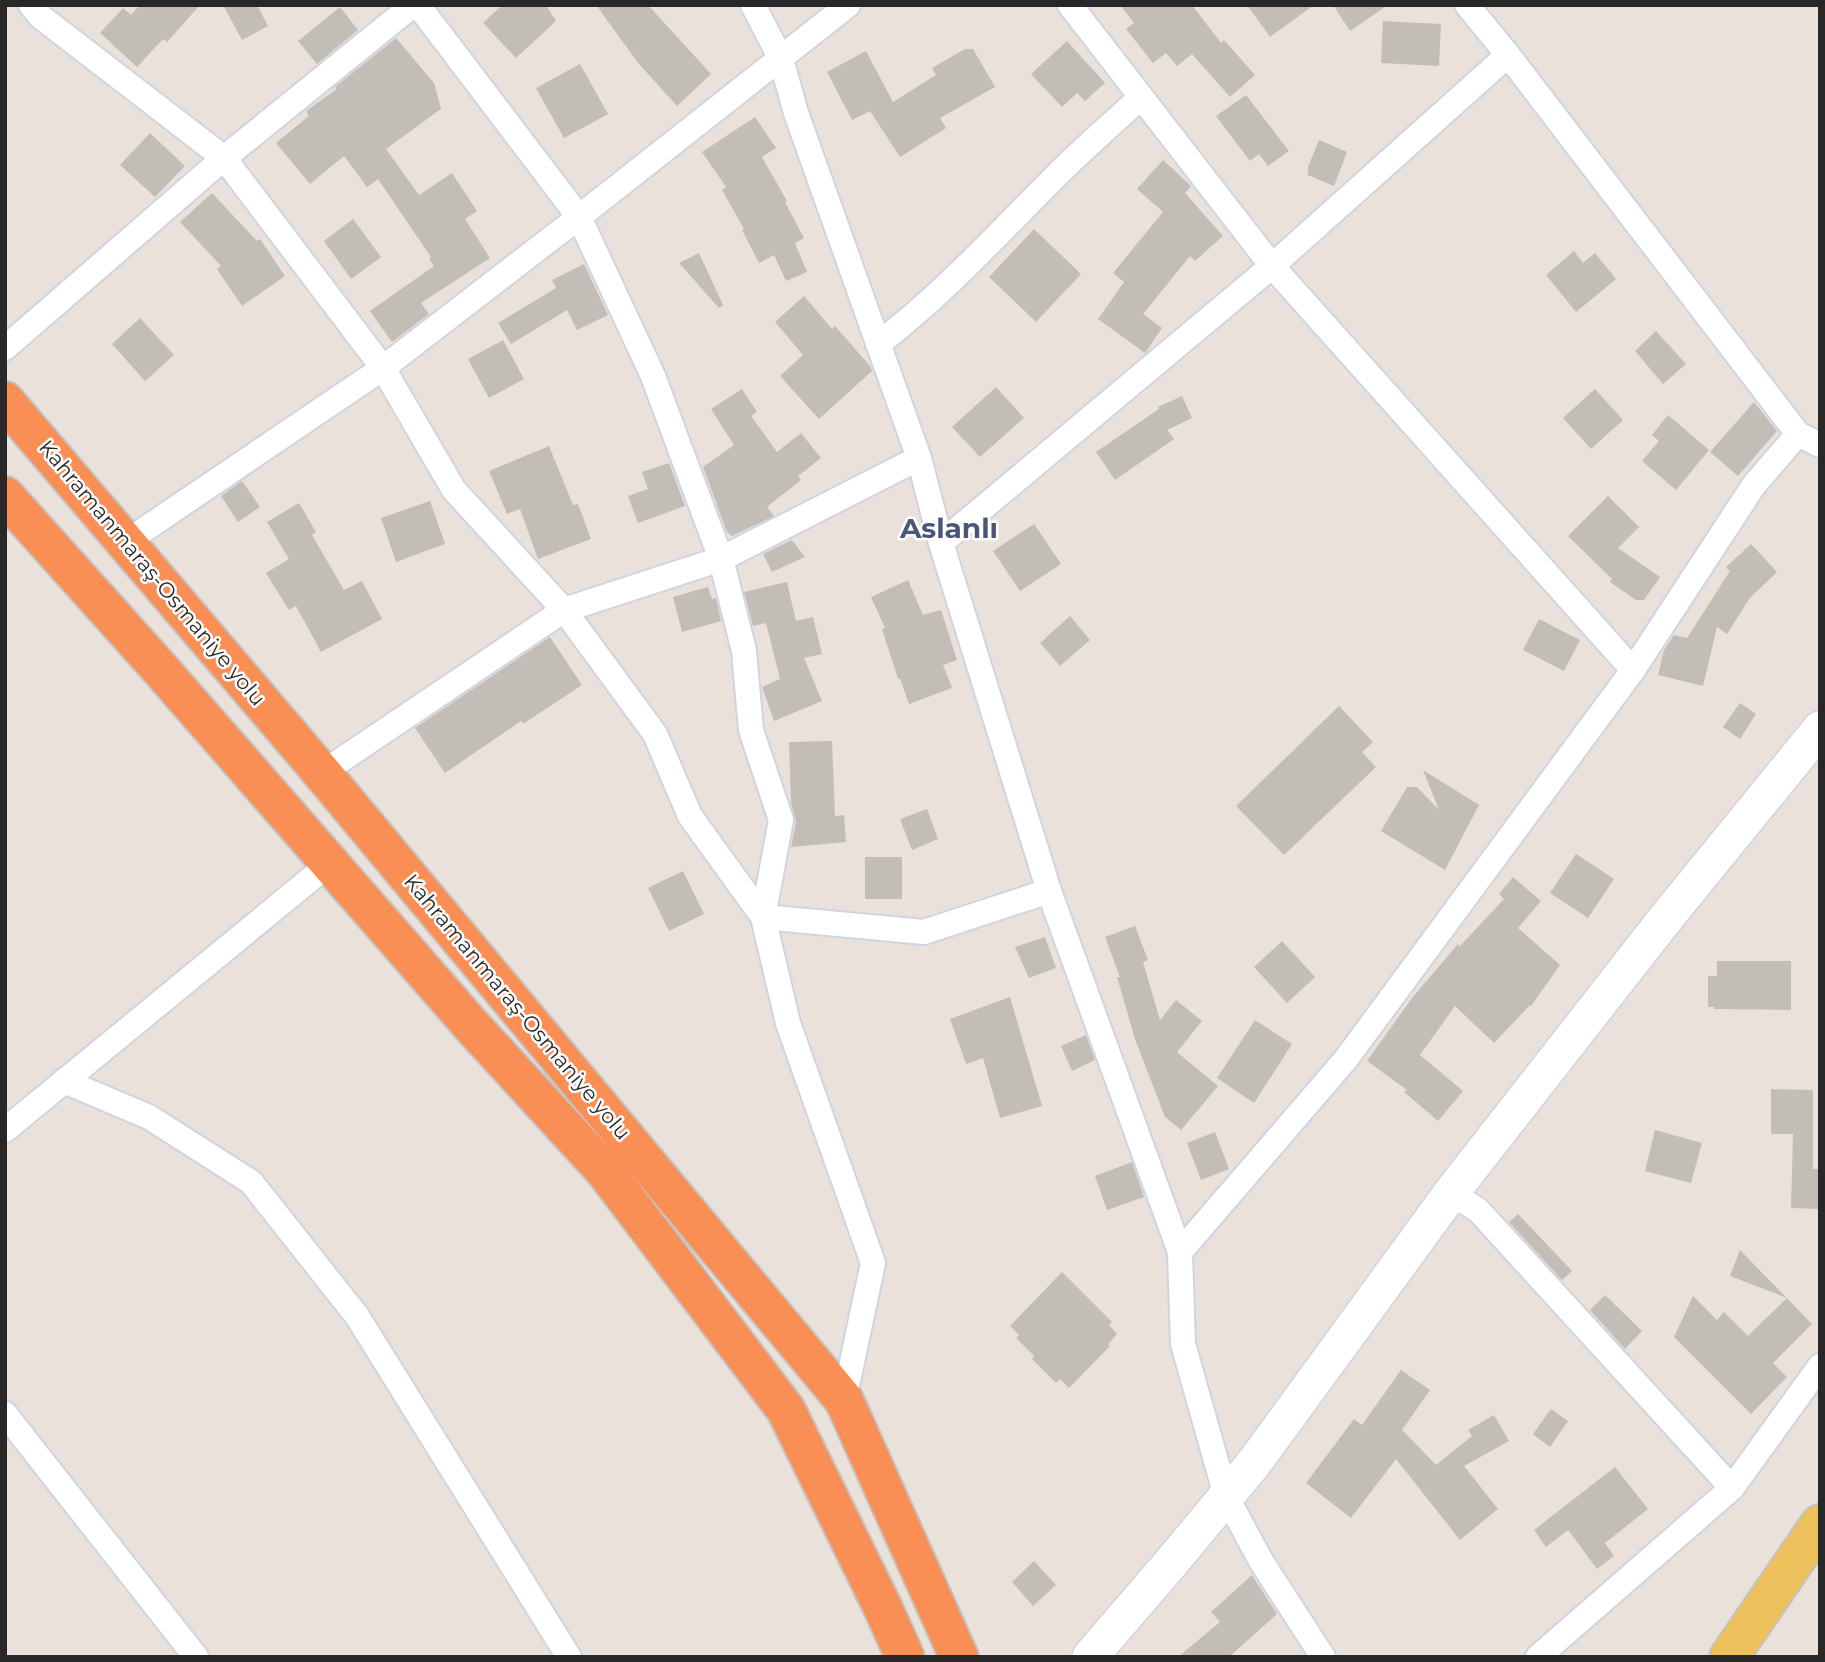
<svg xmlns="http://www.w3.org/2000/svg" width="1825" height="1662" font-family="Montserrat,sans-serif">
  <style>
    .building { fill: #c2bdb6 }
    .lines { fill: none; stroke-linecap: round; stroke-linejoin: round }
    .street-casing { stroke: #cfd4e1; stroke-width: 28 }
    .secondary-casing { stroke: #cfd4e1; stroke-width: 38 }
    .primary-casing { stroke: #c3c3c3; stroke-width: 42 }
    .highway-casing { stroke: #c3c3c3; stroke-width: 42 }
    .street { stroke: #fff; stroke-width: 24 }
    .secondary { stroke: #fff; stroke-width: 35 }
    .primary { stroke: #edc05c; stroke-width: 38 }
    .highway { stroke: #fa8f55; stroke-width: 38 }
    .labels { text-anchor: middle; stroke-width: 5; stroke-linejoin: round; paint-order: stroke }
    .street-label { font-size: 21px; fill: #282828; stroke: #fff }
    .district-label { font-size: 28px; font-weight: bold; fill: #4a5677; stroke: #fff }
  </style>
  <rect width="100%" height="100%" fill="#eae2da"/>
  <g class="building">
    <polygon points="140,5 200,5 167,42 163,39 137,67 100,33 123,8 131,15"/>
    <polygon points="223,5 257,5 268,26 242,40"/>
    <polygon points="502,5 546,5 556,21 516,58 483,23"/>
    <polygon points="596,5 648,5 711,74 677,106 639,64"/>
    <polygon points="1120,5 1192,5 1221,43 1224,40 1255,75 1230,97 1192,54 1177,66 1166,53 1153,63 1126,29 1134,23"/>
    <polygon points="1247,5 1314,5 1270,37"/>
    <polygon points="1333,5 1388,5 1350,31"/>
    <polygon points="340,7 358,30 317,64 298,41"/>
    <polygon points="1383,21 1441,24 1439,66 1381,63"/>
    <polygon points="396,38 434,83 441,109 386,149 419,195 452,173 477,211 465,219 490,258 421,303 429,314 392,342 370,311 434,266 429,259 431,257 378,179 367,187 344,156 310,184 276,143 309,116 306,111 337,89 335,87"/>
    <polygon points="1067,41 1105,83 1085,101 1077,93 1062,107 1031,74"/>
    <polygon points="965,49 973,49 995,87 940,118 946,128 900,157 870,111 852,120 827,72 866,51 893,102 936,75 932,68"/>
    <polygon points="580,64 608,114 564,138 536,88"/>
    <polygon points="1246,95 1289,151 1268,166 1259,154 1250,161 1216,116"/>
    <polygon points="755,117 776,148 762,157 787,201 785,202 804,238 795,243 807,272 786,281 774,255 759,263 742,230 744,229 722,190 726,187 702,152"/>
    <polygon points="150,133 185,166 155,197 120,165"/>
    <polygon points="1319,140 1347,152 1334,186 1308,175 1308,167"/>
    <polygon points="1163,160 1191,186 1185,193 1223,236 1195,261 1190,256 1143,314 1162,328 1145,353 1098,319 1124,282 1113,273 1163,212 1137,189"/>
    <polygon points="212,193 257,241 260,239 285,276 242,306 217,269 221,266 180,222"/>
    <polygon points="353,219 381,257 351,279 324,241"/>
    <polygon points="1034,229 1081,274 1036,322 989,277"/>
    <polygon points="1574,251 1583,263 1595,253 1616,279 1576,312 1546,275"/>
    <polygon points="699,253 723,305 719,308 679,263"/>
    <polygon points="584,264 608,315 577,330 567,310 511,344 498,323 556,288 552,280"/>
    <polygon points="804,296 832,329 835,326 870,366 872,371 819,419 780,376 803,355 775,322"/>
    <polygon points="140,318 174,355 145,381 112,344"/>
    <polygon points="1656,331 1686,364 1663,384 1635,351"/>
    <polygon points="503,340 524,379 489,398 468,359"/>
    <polygon points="996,387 1024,418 980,457 952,427"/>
    <polygon points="742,389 757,412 751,416 777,452 801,433 821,458 798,476 801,480 767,507 774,516 732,536 727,532 703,467 734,445 711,409"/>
    <polygon points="1595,389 1623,420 1591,449 1563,418"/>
    <polygon points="1182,396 1192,418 1167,430 1174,439 1115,480 1096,452 1159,409 1158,407"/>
    <polygon points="1754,402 1777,431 1738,476 1710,452"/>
    <polygon points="1668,415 1709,450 1676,490 1642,461 1659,441 1652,435"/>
    <polygon points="549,446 573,505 578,504 591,539 538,559 520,509 507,514 489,471"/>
    <polygon points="669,463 685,506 638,523 628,496 648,489 642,472"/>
    <polygon points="242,481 260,507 238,522 221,496"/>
    <polygon points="1608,496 1639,527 1618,548 1660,577 1644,600 1636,600 1610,582 1612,579 1568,536"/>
    <polygon points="430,501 445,544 396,562 381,518"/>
    <polygon points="299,503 316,532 312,535 344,590 362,581 382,619 321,652 296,606 289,610 266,573 289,559 267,522"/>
    <polygon points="1034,524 1061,564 1020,591 993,551"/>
    <polygon points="792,540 805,557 772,572 763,554"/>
    <polygon points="1751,544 1777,572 1749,599 1727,634 1717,627 1703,686 1658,675 1664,650 1674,635 1687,638 1730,571 1726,567"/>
    <polygon points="908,580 923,615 941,610 957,660 943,665 952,688 909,704 900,679 898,679 882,629 885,628 871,597"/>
    <polygon points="787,582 796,621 813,617 822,654 804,658 822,701 774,721 762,687 780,679 766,623 753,626 744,592"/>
    <polygon points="708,587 712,599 716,598 721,621 682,632 673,597"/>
    <polygon points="1070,616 1090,640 1060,666 1040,643"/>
    <polygon points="1539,619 1580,640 1564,671 1523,650"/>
    <polygon points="550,637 582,685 523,724 521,721 445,773 415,728"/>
    <polygon points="1740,703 1756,714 1740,739 1723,727"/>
    <polygon points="1339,706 1373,742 1362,752 1376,767 1284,855 1236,806"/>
    <polygon points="832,741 835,816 844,815 846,842 791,847 796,822 791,803 789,742"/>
    <polygon points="1423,770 1479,805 1445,870 1381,831 1407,787 1417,787 1439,810"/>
    <polygon points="927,809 938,839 912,850 900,819"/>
    <polygon points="1576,854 1614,879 1588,918 1550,893"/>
    <rect x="865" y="857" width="37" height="42"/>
    <polygon points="683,871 704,914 669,931 648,888"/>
    <polygon points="1513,877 1541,901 1518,928 1560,965 1531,1006 1530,1005 1494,1043 1455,1006 1420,1055 1463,1091 1438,1121 1404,1092 1407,1090 1367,1061 1412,998 1458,944 1460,946 1504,899 1499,894"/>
    <polygon points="1135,926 1148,960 1143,962 1160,1020 1176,1000 1202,1021 1177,1052 1218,1086 1181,1130 1165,1117 1135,1039 1117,977 1120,977 1105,937"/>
    <polygon points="1045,937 1056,968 1029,978 1015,947"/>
    <polygon points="1282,941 1315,977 1287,1003 1254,967"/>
    <polygon points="1717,961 1791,961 1791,1010 1714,1009 1714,1007 1708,1007 1708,976 1717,976"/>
    <polygon points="1010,997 1042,1106 1000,1118 983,1058 966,1064 950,1019"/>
    <polygon points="1255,1020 1292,1044 1254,1103 1217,1078"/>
    <polygon points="1086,1035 1095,1060 1072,1071 1061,1046"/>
    <polygon points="1771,1089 1813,1090 1813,1169 1820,1169 1820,1209 1791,1208 1793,1134 1771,1134"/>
    <polygon points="1655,1130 1702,1143 1691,1183 1645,1171"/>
    <polygon points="1215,1132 1229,1169 1201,1180 1187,1143"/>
    <polygon points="1132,1162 1144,1197 1107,1210 1095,1176"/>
    <polygon points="1518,1214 1572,1271 1562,1280 1509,1222"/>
    <polygon points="1740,1250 1812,1324 1773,1363 1787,1377 1751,1414 1674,1337 1693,1296 1717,1320 1724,1312 1748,1336 1787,1298 1730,1276"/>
    <polygon points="1062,1272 1112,1322 1109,1325 1117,1334 1108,1344 1110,1346 1069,1388 1060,1379 1056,1383 1032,1359 1034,1356 1016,1338 1019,1335 1010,1326"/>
    <polygon points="1605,1295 1642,1331 1625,1349 1590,1310"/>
    <polygon points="1401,1370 1430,1390 1402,1430 1436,1465 1472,1436 1468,1430 1494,1415 1509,1441 1464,1466 1498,1509 1460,1540 1396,1459 1351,1518 1306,1483 1354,1419 1362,1425"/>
    <polygon points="1551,1409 1568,1421 1550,1447 1533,1434"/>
    <polygon points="1615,1467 1648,1509 1605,1543 1614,1556 1597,1569 1568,1530 1546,1547 1534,1530"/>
    <polygon points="1034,1561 1056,1585 1033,1606 1012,1582"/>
    <polygon points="1252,1575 1277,1614 1229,1657 1178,1657 1220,1622 1211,1612"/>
  </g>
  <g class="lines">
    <defs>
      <g id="street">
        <polyline points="31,5 41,17 224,158 383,368 454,490 564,610 655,734 690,816 763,917 924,932 1049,891"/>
        <polyline points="418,5 579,217 653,376 721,559 744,651 751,730 781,820 763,917 788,1023 873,1263 844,1400"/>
        <polyline points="753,5 781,59 796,113 919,458 941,543 1049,891 1180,1252 1183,1344 1226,1496 1261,1561 1323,1657"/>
        <polyline points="1070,5 1272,266 1633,670"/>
        <polyline points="1467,5 1508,55 1798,434 1820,445"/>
        <path d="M 878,344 C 941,296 995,237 1050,182 C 1079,152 1111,125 1141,97"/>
        <polyline points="5,348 224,158 413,5"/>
        <polyline points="126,542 383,368 579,217 848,5"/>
        <polyline points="941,543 1272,266 1508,55"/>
        <polyline points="322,773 564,610 721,559 919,458"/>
        <polyline points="64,1081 149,1117 251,1182 357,1316 569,1657"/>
        <polyline points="5,1130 329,864"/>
        <polyline points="1451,1193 1478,1210 1732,1488"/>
        <polyline points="1180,1252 1346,1059 1633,670 1754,485 1798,434"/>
        <polyline points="5,1414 196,1657"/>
        <polyline points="1538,1657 1732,1488 1820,1366"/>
      </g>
      <polyline id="secondary" points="1090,1657 1170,1564 1254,1463 1451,1193 1666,918 1820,729"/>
      <polyline id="primary" points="1729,1657 1820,1524"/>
      <g id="highway">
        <polyline points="5,401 322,773 844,1400 959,1657"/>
        <polyline points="5,496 162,671 470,1024 605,1171 786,1410 883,1608 905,1657"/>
      </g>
    </defs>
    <use href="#street" class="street-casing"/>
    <use href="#secondary" class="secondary-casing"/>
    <use href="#primary" class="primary-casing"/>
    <use href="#highway" class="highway-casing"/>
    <use href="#street" class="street"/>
    <use href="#secondary" class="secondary"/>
    <use href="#primary" class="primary"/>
    <use href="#highway" class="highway"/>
  </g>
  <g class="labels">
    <g class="street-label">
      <text transform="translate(152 573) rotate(50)" y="7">Kahramanmaraş-Osmaniye yolu</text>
      <text transform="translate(517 1007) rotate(50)" y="7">Kahramanmaraş-Osmaniye yolu</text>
    </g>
    <g class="district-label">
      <text x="949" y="538">Aslanlı</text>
    </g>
  </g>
  <rect width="1825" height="1662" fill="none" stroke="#282828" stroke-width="14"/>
</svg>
